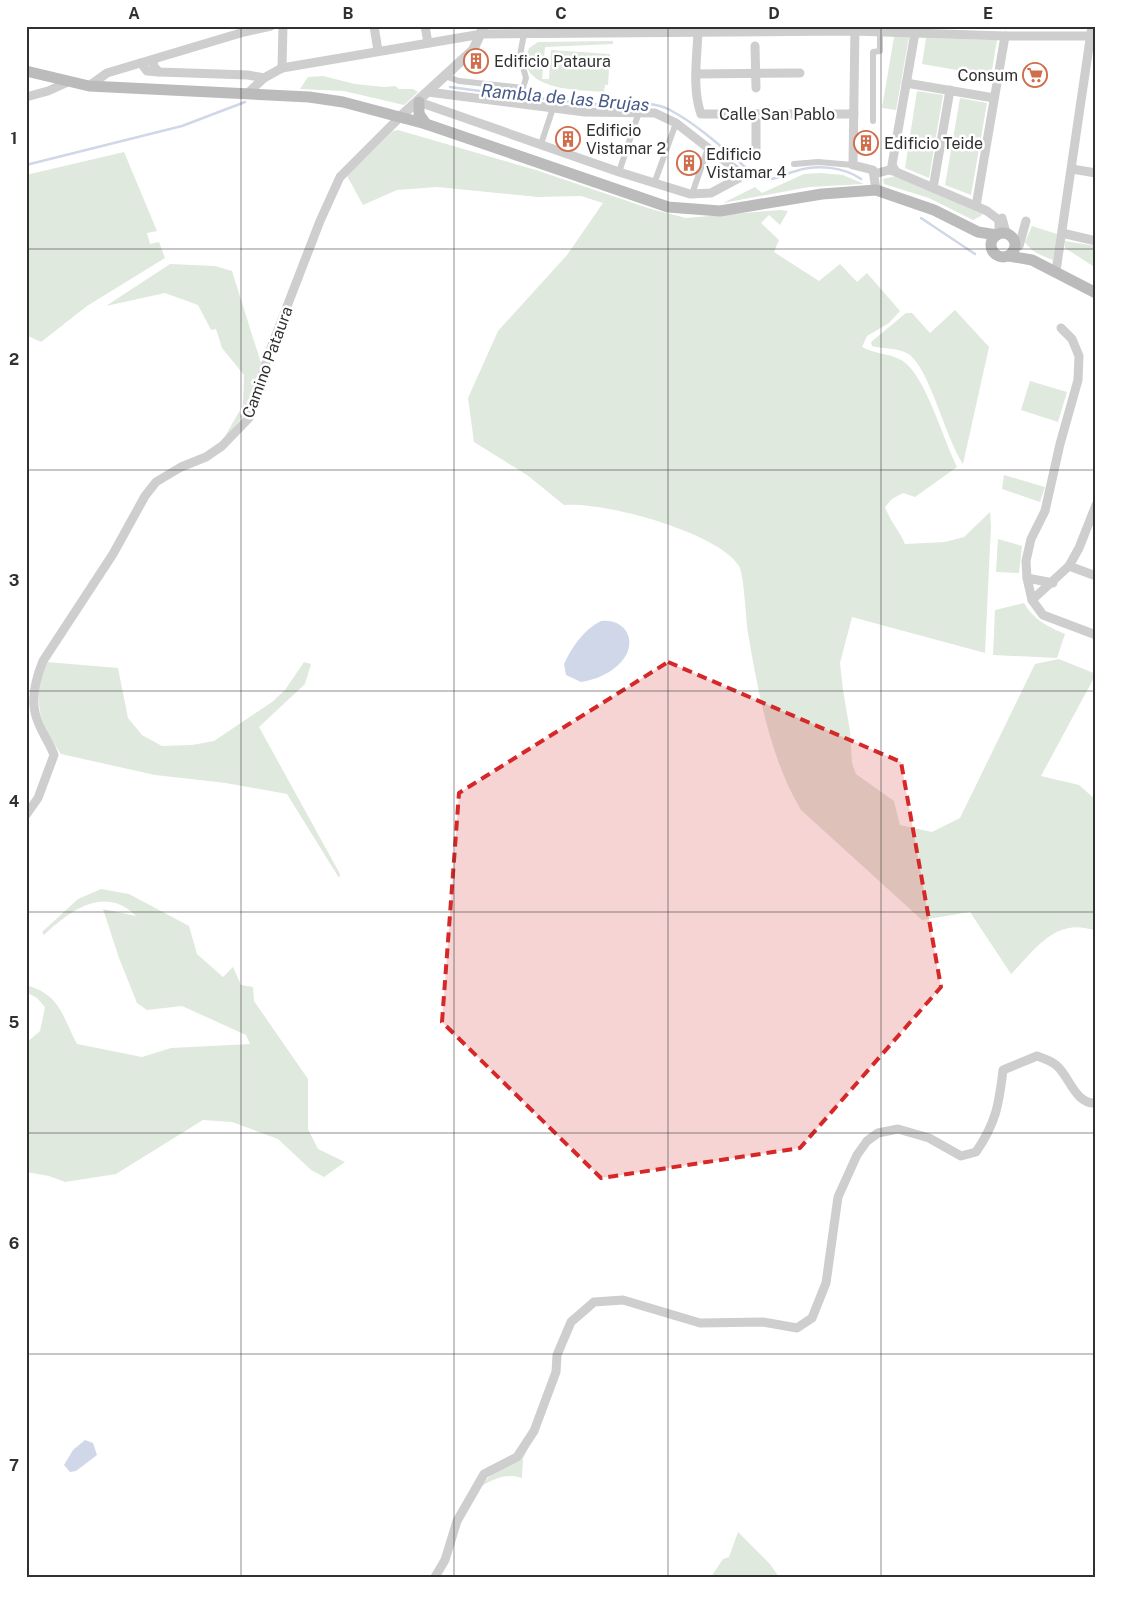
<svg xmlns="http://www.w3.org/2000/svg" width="1122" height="1603" font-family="'Public Sans',sans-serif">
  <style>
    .green { fill: #e0e9de }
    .water { fill: #d0d7e9 }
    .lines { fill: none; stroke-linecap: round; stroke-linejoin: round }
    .stream { stroke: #d0d7e9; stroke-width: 2.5 }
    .pedestrian { stroke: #cecece; stroke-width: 6 }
    .minor { stroke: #cecece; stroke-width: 9 }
    .tertiary { stroke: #cecece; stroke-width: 10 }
    .secondary { stroke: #bbb; stroke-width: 11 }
    .marked { fill: #d62828; fill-opacity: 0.2; stroke: #d62828; stroke-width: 4; stroke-dasharray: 10 6; stroke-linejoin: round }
    .grid { fill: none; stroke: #313131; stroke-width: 1; stroke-opacity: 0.55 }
    .labels { text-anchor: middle; stroke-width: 5; stroke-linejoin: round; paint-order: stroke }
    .poi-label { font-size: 16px; fill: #313131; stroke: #fff; text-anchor: start }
    .street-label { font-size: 16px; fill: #313131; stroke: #fff }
    .water-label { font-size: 18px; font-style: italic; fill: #485a89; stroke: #fff }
    .neatline { fill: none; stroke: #313131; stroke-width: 2 }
    .grid-label { font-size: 16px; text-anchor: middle; font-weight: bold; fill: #313131 }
  </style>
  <rect width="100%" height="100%" fill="#fff"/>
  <g class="green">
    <polygon points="894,37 909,37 896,110 882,108"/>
    <polygon points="926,38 997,40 991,76 922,64"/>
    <path d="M 613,41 L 613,44 L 545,47 L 542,79 L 549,79 L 551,50 L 610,54 L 608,85 L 605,85 L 604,92 C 581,90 512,91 529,48 L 538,42 Z"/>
    <polygon points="323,76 355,84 384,87 395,86 399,89 413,89 418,92 404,105 344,91 300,89 308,77"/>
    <polygon points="917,91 943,95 929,178 905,168"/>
    <polygon points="960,98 987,103 971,195 945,185"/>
    <path d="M 398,130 L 536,170 L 651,209 L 686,218 L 780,210 L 788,211 L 780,225 L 769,215 L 761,223 L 779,240 L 774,252 L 819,281 L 840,264 L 857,282 L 867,273 L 900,311 L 889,323 L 867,336 L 862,347 C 874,354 891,353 903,361 C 926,377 943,439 957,467 L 915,497 L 903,493 L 892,499 L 885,507 C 890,521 899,530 905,544 L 945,542 L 964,537 L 990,512 L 991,525 L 985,653 L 852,617 L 840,663 L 843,690 L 850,731 L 852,763 L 856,774 L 894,801 L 900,825 L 932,832 L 960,818 L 1035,664 L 1059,659 L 1096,674 L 1041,776 L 1079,785 L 1096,800 L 1096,931 C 1056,916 1036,949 1011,974 L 970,912 L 922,920 L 801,810 C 770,758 758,692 748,633 C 746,620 744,574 739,566 C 718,532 602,501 564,505 L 527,475 L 474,442 L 468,398 L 498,331 L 567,255 L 603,203 L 581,196 L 538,197 L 437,187 L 397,190 L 363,205 L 347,176 L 393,131 Z"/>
    <polygon points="124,152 157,231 147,233 150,244 159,242 165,258 87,306 41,342 26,335 26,175"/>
    <polygon points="821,173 843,175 864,184 809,187 723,203 755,187 762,193 804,174"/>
    <polygon points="896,176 982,214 981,216 973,220 929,198 884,184 883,179"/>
    <path d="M 1032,226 L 1057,234 L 1053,260 C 1043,256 1031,252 1025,242 Z"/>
    <polygon points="1065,241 1096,246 1096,268 1065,248"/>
    <polygon points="170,264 215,266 232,271 261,363 257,383 245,414 221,443 243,405 244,375 222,348 216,329 211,330 198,305 165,293 106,306"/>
    <path d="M 955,310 L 989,347 L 963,464 C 945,437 931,373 910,355 C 901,348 883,349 872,346 L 871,342 L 906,313 L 912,313 L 930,333 Z"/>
    <polygon points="1030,381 1067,392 1058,422 1021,410"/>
    <polygon points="1004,475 1045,487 1040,502 1002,489"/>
    <polygon points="998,539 1022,546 1019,573 996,572"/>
    <path d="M 1024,603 C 1034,620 1047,626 1065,634 L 1057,658 L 993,655 L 995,610 Z"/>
    <path d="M 47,662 L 118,668 L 128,718 L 142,735 L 162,746 L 192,745 L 214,741 L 272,702 L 285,690 L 304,662 L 311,664 L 305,684 L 259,727 L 340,874 L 339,878 L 287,794 L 226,783 L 155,775 L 61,754 C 39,724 31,697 47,662 Z"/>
    <path d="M 101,889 L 129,894 L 189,926 L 197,954 L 223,977 L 233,967 L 241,985 L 253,987 L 254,1001 L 308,1079 L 308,1129 L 318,1149 L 345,1162 L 324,1177 L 311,1170 L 278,1139 L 232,1122 L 203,1120 L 116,1174 L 65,1182 L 49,1176 L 26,1172 L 26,1043 L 40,1031 L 45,1007 L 37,998 L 26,992 L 26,985 C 61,995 62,1016 77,1044 L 142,1057 L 171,1048 L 250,1044 L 246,1035 L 182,1006 L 147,1010 L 137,1003 L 119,958 L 103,909 L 136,916 C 104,884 69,912 44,935 L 42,932 L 78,899 Z"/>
    <path d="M 533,1437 L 523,1459 L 522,1478 C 506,1472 492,1480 479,1487 L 490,1476 L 511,1465 Z"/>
    <polygon points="738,1532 770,1564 779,1577 711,1577 723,1559 729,1557"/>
  </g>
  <g class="water">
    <path d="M 601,621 C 627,618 638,643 622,661 C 612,673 595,680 581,682 L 566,675 L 564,664 C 572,647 584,629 601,621 Z"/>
    <polygon points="85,1440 93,1443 97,1455 76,1471 70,1472 64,1465 73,1450"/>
  </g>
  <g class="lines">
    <g class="stream">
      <path d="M 450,87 C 502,94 554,101 606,105 C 628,106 650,99 670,110 C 702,127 730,155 758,178 C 774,182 781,175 796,171 C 816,164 844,167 861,179"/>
      <polyline points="26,165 182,126 245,102"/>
      <polyline points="921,218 975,254"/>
    </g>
    <g class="pedestrian">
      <polyline points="445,76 459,81 523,88 526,78 520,56 524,33"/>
      <polyline points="873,121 873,52 880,51 880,32"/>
      <polyline points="541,144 553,108"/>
      <polyline points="794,164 818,162 853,165"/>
      <polyline points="619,172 639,112"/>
      <polyline points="654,184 676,123"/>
      <polyline points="692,194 708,148"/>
    </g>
    <g class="minor">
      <polyline points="374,26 378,51"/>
      <polyline points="425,26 428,43"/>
      <polyline points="855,26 853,165 873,170 876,190"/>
      <path d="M 698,32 C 697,58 692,89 701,114 L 854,114"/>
      <polyline points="755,46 756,88"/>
      <polyline points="153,60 154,67 159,72 248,75 264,78"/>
      <polyline points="141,63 147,71 159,72"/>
      <polyline points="282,68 283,26"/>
      <polyline points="697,74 800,73"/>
      <polyline points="906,83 994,98"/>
      <polyline points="89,86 107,73 244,32 271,26"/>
      <polyline points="248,93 264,78 282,68 482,34 854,31 1005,36 1096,36"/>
      <polyline points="26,97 48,91 68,82"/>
      <polyline points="419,102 619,172 690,194 711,193 739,178 739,172 676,123 655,113 585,112 428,92"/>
      <polyline points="756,114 756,152"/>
      <polyline points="1072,169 1096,173"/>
      <polyline points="896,172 892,165 915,33"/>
      <polyline points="874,174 889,170 896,172 987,211 999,220 999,233"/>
      <polyline points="933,188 950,90"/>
      <polyline points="976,206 1005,36"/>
      <polyline points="1002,218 1006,233"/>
      <polyline points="1062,233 1096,241"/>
      <polyline points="1019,246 1026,221"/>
      <polyline points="1056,271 1092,26"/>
      <polyline points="1061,328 1072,339 1079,356 1078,380 1060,444 1045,511 1031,539 1026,561 1027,578 1032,600 1043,615 1096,635"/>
      <polyline points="1069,566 1096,576"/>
      <polyline points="1027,578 1053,583"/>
      <polyline points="1032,600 1069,566 1079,548 1096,505"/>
      <path d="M 26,815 L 38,798 L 54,755 C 50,743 41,732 37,719 C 30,701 36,678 43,661 L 113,554 L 145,496 L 156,482 L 181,467 L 206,457 L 222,446 L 249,418 L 269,353 L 320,221 L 340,177 L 401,116"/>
      <path d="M 435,1577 L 445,1560 L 457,1521 L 484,1474 L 517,1457 L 534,1431 L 556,1372 L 557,1355 L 571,1322 L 594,1302 L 623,1300 L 700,1323 L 763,1322 L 797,1328 L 812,1318 L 826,1283 L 838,1197 L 857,1155 L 867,1141 L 878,1133 L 898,1129 L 929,1138 L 961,1156 L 976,1152 C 996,1123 999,1104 1003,1070 L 1037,1056 C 1043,1058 1051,1061 1056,1065 C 1069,1075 1075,1105 1096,1103"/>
    </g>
    <polyline class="tertiary" points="401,116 473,50 484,26"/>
    <g class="secondary">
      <polyline points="26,71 89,86 309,97 343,102 426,124 668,207 720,211 822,194 876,190 934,210 978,232 997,235"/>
      <polyline points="419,102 419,114 426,124"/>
      <circle cx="1003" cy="245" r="12"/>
      <polyline points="1009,256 1032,260 1096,293"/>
    </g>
  </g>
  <path class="marked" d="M 668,662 L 901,762 L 941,987 L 800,1148 L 601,1178 L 442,1022 L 459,793 Z"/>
  <path class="grid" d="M 241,26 L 241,1577M 454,26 L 454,1577M 668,26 L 668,1577M 881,26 L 881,1577M 26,249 L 1096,249M 26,470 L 1096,470M 26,691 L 1096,691M 26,912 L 1096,912M 26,1133 L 1096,1133M 26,1354 L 1096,1354"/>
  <defs>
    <symbol id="building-ring" viewBox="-11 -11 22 22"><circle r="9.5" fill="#fff" stroke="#d06d4b" stroke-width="1.5"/><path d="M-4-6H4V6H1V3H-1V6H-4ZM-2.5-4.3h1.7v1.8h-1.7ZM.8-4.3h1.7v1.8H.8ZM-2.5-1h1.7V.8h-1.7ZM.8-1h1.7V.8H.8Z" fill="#d06d4b"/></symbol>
    <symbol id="supermarket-ring" viewBox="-11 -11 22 22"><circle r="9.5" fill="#fff" stroke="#d06d4b" stroke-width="1.5"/><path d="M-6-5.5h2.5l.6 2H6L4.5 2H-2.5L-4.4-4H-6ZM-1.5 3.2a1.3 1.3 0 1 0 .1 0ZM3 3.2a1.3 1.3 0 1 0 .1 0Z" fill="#d06d4b"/></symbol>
  </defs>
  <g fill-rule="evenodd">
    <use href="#building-ring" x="462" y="47" width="28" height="28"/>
    <use href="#supermarket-ring" x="1021" y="61" width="28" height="28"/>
    <use href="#building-ring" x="554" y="125" width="28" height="28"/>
    <use href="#building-ring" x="852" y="129" width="28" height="28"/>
    <use href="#building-ring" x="675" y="149" width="28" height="28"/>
  </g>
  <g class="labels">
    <g class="poi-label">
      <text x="494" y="67">Edificio Pataura</text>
      <text x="1018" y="81" text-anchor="end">Consum</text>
      <text x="586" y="136">Edificio<tspan x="586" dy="18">Vistamar 2</tspan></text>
      <text x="884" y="149">Edificio Teide</text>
      <text x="706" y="160">Edificio<tspan x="706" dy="18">Vistamar 4</tspan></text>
    </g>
    <g class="street-label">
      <text x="777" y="120">Calle San Pablo</text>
      <text transform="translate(267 362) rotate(-70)" y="6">Camino Pataura</text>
    </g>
    <g class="water-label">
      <text transform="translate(565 98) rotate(5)" y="6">Rambla de las Brujas</text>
    </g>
  </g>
  <rect width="1122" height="1603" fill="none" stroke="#ffffff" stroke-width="55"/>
  <rect x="28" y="28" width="1066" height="1548" class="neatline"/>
  <g class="grid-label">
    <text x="134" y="19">A</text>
    <text x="348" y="19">B</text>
    <text x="561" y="19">C</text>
    <text x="774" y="19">D</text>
    <text x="988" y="19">E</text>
    <text x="14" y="144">1</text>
    <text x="14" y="365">2</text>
    <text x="14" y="586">3</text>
    <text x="14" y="807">4</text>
    <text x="14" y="1028">5</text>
    <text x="14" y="1249">6</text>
    <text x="14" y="1471">7</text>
  </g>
</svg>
